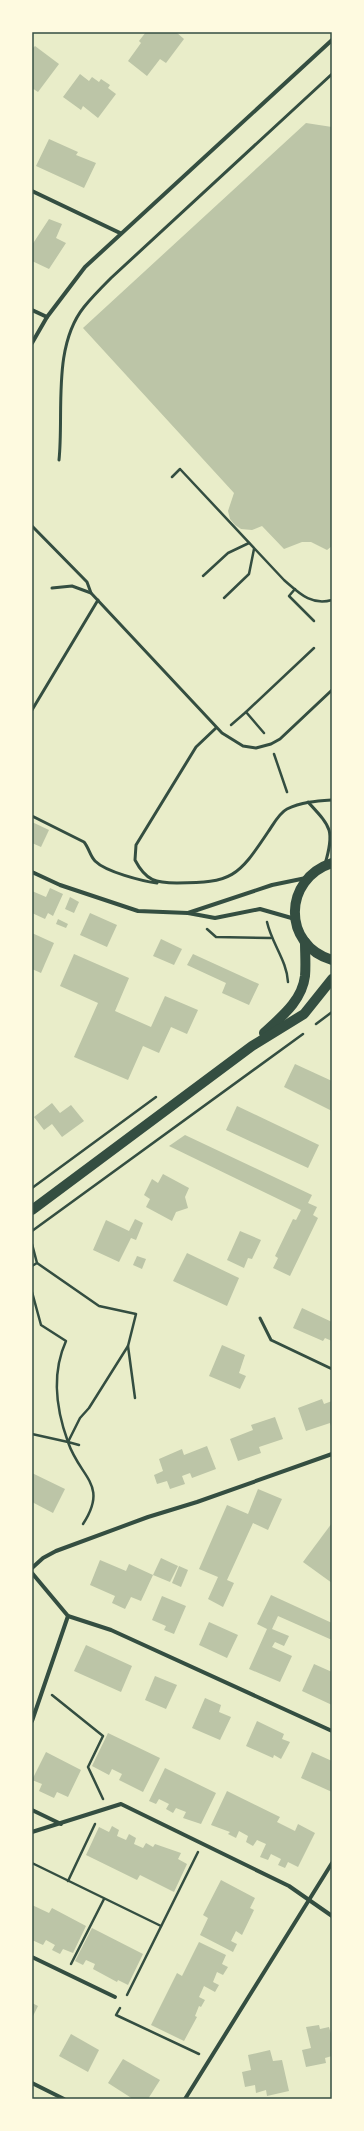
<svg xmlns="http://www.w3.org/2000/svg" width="364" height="2131" font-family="'Fira Sans Condensed',sans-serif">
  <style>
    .building { fill: #bcc5a7 }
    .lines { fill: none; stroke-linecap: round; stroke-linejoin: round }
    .path { stroke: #344e41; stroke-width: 2.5 }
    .service { stroke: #344e41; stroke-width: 3 }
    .minor { stroke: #344e41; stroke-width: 4 }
    .primary { stroke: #344e41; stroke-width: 10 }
    .neatline { fill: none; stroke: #344e41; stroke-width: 1.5 }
  </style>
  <rect width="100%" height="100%" fill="#e9edc9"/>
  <g class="building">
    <polygon points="146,32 176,32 184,39 166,63 160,59 147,76 128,61 141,43 139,41"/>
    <polygon points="35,46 59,64 38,92 32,88 32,49"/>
    <polygon points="80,74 89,81 92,77 99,82 101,79 110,85 108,88 116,94 98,118 83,106 81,110 63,97"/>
    <polygon points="306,123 332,127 332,546 327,550 311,542 302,542 284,549 262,526 252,530 241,529 235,525 230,519 228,511 234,493 83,328"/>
    <polygon points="49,139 78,152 76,155 96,163 84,188 36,166"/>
    <polygon points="49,219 62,224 56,238 66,243 49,269 32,261 32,245"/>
    <polygon points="32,822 49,830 41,847 32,843"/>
    <polygon points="50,888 63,894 53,916 48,913 45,919 32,913 32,891 46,897"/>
    <polygon points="70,897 79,902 74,913 65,909"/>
    <polygon points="90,913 117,925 107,947 80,935"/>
    <polygon points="58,919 68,924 66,928 56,924"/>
    <polygon points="32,933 54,943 41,973 32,969"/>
    <polygon points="161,939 182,949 174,965 153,956"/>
    <polygon points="74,954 129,978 115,1011 151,1027 165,996 198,1010 187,1034 171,1027 159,1053 143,1046 128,1080 74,1057 98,1003 60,986"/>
    <polygon points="193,954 259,984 249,1005 222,993 226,983 187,965"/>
    <polygon points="295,1064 332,1081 332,1111 284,1087"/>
    <polygon points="52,1103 60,1113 71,1105 84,1121 62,1137 52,1124 44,1130 34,1117"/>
    <polygon points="237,1106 319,1145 308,1168 226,1130"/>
    <polygon points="185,1135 312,1195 308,1203 317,1207 313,1215 318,1218 290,1276 273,1268 278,1258 275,1256 293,1219 296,1220 301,1210 169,1146"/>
    <polygon points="163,1174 189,1188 185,1197 188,1208 176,1212 172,1221 146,1207 150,1199 144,1195 152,1179 158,1183"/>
    <polygon points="135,1219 143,1223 136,1240 131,1238 119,1262 93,1250 106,1220 129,1231"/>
    <polygon points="240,1231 261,1240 252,1259 248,1258 244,1268 227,1260"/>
    <polygon points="187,1253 239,1278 227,1306 173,1281"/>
    <polygon points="137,1256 146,1259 142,1269 133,1265"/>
    <polygon points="302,1308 332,1322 332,1341 325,1338 323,1341 293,1328"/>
    <polygon points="222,1345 245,1355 239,1373 246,1376 240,1389 209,1376"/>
    <polygon points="322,1399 324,1404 332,1401 332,1429 330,1423 306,1431 298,1408"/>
    <polygon points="275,1417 283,1439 259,1447 261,1453 238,1461 230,1439 253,1430 251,1425"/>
    <polygon points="207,1446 216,1469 192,1478 190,1473 182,1476 185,1484 170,1489 167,1481 157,1484 154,1475 163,1471 159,1459 182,1449 184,1455"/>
    <polygon points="32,1473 65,1489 53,1513 32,1502"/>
    <polygon points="258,1489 282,1499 268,1530 253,1523 227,1580 234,1583 223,1607 208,1599 218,1577 199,1569 227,1505 248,1514"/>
    <polygon points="332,1523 332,1583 303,1562"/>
    <polygon points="161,1558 178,1566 170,1582 153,1575"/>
    <polygon points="100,1560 126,1571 129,1564 153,1575 141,1601 131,1597 125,1609 112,1603 115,1596 90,1585"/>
    <polygon points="179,1566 188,1570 181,1587 172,1583"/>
    <polygon points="271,1595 332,1623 332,1640 278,1616 272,1629 289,1636 284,1646 275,1642 272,1647 292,1656 280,1682 249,1669 267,1629 257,1624"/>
    <polygon points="162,1596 186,1606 174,1634 164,1630 166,1626 152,1620"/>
    <polygon points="209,1622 238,1635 227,1658 199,1645"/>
    <polygon points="86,1645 132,1666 121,1692 74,1671"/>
    <polygon points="314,1664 332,1672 332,1705 302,1691"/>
    <polygon points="155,1676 177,1685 166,1709 145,1700"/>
    <polygon points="205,1698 221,1705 219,1712 231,1717 220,1740 192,1728"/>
    <polygon points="257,1721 284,1734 282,1739 290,1742 281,1759 274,1755 273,1758 246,1746"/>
    <polygon points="108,1733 160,1758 143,1792 119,1780 122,1774 112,1769 109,1775 92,1766"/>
    <polygon points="46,1752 81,1770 68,1797 57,1792 54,1798 39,1791 42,1784 32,1780"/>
    <polygon points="312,1752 332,1761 332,1792 301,1778"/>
    <polygon points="165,1768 216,1793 201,1824 183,1818 186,1812 176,1808 173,1813 166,1809 169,1804 159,1799 156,1804 149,1801"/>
    <polygon points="227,1791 280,1817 277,1822 295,1831 298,1824 315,1833 298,1867 288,1862 285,1868 278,1865 281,1859 271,1854 268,1860 260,1857 266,1844 257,1840 253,1846 246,1842 248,1836 239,1831 236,1838 228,1834 230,1832 211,1825"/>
    <polygon points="112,1826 119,1830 117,1836 126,1840 129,1834 136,1838 134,1844 143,1848 146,1843 153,1847 155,1844 181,1853 178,1859 187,1864 174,1892 140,1875 137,1880 86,1855 99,1827 109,1832"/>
    <polygon points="221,1880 255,1898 250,1908 254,1910 242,1935 236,1931 231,1941 237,1944 233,1952 200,1935 208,1918 203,1915"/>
    <polygon points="32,1905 49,1913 52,1908 86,1926 73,1953 63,1949 60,1954 52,1950 55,1945 46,1940 43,1945 32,1940"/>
    <polygon points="92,1928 143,1954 128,1985 118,1980 117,1982 93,1969 95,1964 86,1960 83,1965 75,1961"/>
    <polygon points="199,1942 226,1955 222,1964 228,1967 223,1975 217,1972 213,1982 219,1985 215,1992 204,1986 199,1997 205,2000 201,2007 199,2006 195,2016 197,2017 184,2041 151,2025 177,1973 182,1976"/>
    <polygon points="32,2003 38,2006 32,2018"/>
    <polygon points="319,2025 320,2029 329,2027 332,2037 332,2056 325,2058 326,2063 306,2067 302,2050 311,2048 306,2027"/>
    <polygon points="71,2034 99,2050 88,2072 59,2056"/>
    <polygon points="270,2050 273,2061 282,2060 289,2091 267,2096 266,2090 256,2093 255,2085 245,2087 242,2072 251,2070 248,2055"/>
    <polygon points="123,2059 160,2080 148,2099 133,2099 108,2083"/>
  </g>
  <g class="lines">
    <g class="path">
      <path d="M 172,477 L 180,469 L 284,580 C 299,593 311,606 332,600"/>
      <polyline points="203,576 228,553 249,543"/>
      <polyline points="295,589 289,596 314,621"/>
      <polyline points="224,598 249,574 254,549"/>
      <polyline points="231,725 246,712"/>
      <polyline points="264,733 246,712 314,648"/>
      <polyline points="274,754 287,792"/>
      <path d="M 267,922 C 272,944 287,961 288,982"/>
      <polyline points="207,929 216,937 271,938"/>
      <polyline points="316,1024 332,1012"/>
      <polyline points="32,1188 156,1097"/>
      <polyline points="32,1231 303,1034"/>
      <polyline points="32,1244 37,1263"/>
      <polyline points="32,1266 37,1263 99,1306 136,1314 128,1346"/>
      <path d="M 32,1292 L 41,1325 L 66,1341 C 51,1374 56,1409 68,1442 L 79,1445"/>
      <path d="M 32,1434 L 68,1442 C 80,1478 109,1484 83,1524"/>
      <polyline points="68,1442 80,1418 89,1408 128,1346 135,1398"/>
      <polyline points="52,1695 103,1736 88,1767 103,1799"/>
      <polyline points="32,1863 161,1926"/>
      <polyline points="68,1881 95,1824"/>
      <polyline points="71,1964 104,1899"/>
      <polyline points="127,1995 198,1852"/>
      <polyline points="120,2008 116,2015 199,2054"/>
    </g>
    <g class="service">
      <path d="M 59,460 C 64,412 52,347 84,307 C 92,297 102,287 111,278 L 332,74"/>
      <polyline points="32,526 87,582 91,593"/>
      <polyline points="52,588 72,586 91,593 222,733 243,746 256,748 271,744 280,739 332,690"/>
      <polyline points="32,710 98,600"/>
      <path d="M 216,728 L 196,747 L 136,845 L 135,860 C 146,881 156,883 177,883 C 232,883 238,877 268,832 C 273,825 279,813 287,809 C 301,802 317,801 332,800"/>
      <path d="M 308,802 C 331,827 335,830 325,864"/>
      <path d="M 32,816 L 84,842 C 89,848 90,856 95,861 C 106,872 142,881 157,883"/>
      <polyline points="260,1318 271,1340 332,1369"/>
    </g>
    <g class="minor">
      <polyline points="32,191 120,233"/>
      <polyline points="32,310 47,317"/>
      <polyline points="32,343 47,317 85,267 332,40"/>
      <polyline points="32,872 60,885 138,911 188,913 215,918 260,909 295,919"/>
      <polyline points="188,913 272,885 306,878"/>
      <polyline points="32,1568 43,1558 56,1551 148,1517 197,1502 332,1454"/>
      <polyline points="32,1573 68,1616 111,1630 332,1731"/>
      <polyline points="32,1721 68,1616"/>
      <polyline points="32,1810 61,1824"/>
      <polyline points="32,1832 121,1804 289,1886 332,1916"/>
      <polyline points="32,1957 115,1997"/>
      <polyline points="32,2083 64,2099"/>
      <polyline points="185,2099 332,1863"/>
    </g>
    <g class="primary">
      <path d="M 332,863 C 283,879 282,945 332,960"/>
      <path d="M 264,1033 C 281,1017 302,1001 305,976 C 306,965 305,953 305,942"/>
      <polyline points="32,1210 252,1046 304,1014 332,979"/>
    </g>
  </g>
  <rect width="364" height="2131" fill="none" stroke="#fefae0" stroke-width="66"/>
  <rect x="33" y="33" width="298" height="2065" class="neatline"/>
</svg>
